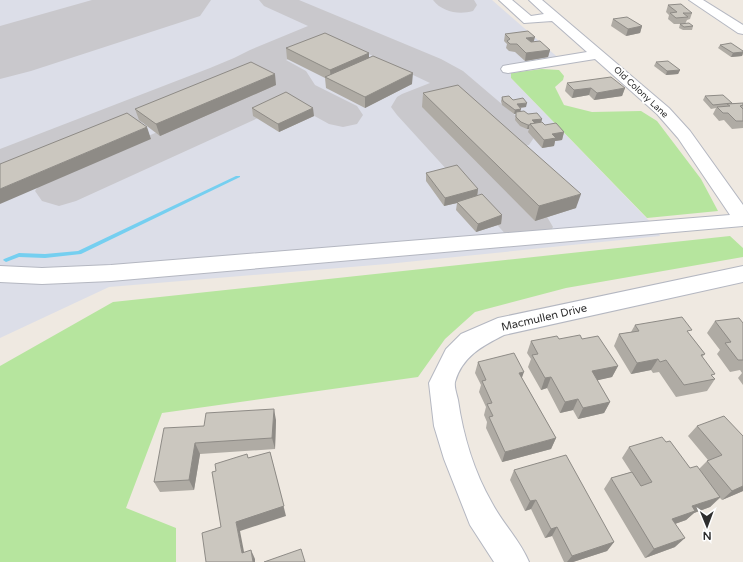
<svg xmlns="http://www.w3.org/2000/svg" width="743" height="562" font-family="'Varela Round',sans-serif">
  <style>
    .airport { fill: #dcdee8 }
    .green { fill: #b6e59e }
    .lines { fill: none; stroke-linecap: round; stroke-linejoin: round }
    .stream { fill: #75cff0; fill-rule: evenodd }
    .taxiway { fill: #c9c8cc; fill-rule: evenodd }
    .runway { fill: #c9c8cc; fill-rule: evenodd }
    .minor-casing { stroke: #b4b7c1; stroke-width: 2 }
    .minor { fill: #fff; fill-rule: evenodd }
    .wall { fill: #afaba4 }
    .shaded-wall { fill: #8e8b86 }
    .building { fill: #cbc7bf; stroke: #8e8b86 }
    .labels { text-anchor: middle; stroke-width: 4; stroke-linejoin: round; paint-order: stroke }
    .far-street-label { font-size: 9px; fill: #2e2e2e; stroke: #fff }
    .street-label { font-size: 11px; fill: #2e2e2e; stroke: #fff }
  </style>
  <rect width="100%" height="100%" fill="#efe9e1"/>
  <polygon class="airport" points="0,0 492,0 562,61 512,70 511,78 657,229 660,236 387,264 109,287 0,338"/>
  <g class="green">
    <polygon points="542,69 559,70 564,76 563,80 555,87 564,105 592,112 641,111 657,121 701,179 718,211 647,218 511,78 511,73"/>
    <polygon points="730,236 743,248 743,257 566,288 475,312 445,339 418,377 162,413 126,508 176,528 176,562 0,562 0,366 113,302"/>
  </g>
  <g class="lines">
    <polygon class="stream" points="236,176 240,176 240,177 81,254 45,258 19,257 6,262 3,260 4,259 19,253 45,254 78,251"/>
    <g class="taxiway">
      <polygon points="259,0 299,0 441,59 463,71 529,127 535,136 529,145 514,149 499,145 453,102 435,108 546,215 553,227 546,239 528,244 510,239 397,115 391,107 397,97 402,94 430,83 339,40 333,40 286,60 306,71 315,85 357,106 363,115 357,124 343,127 329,124 291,103 76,201 59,206 42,201 35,191 42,181 273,83 259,74 28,169 0,175 0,149 210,68 234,58 250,50 308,26 264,6"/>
      <path d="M 433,0 L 474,0 L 477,5 L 473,11 C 459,15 442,12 433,0 Z"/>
    </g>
    <polygon class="runway" points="92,0 211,0 200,16 31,71 0,79 0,26"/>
    <defs>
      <g id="minor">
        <polygon points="499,0 512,0 531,16 544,14 529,0 542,0 669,108 690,131 743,205 743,226 111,281 42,284 0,282 0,266 42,268 111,265 730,215 678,138 657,114 595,59 508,73 503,72 501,69 503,66 508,65 587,52 552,21 524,23"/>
        <polygon points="689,0 703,0 743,25 743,34 738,33"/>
        <path d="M 743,266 L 743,282 L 504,335 C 482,346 462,357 455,382 C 454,387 457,395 458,400 C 463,435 474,472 492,503 C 503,524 520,540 529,562 L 494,562 L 470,525 L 444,459 L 434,426 L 429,383 L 446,349 L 461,334 L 498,318 Z"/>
      </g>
    </defs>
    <use href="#minor" class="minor-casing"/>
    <use href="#minor" class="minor"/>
  </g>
  <g class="wall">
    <polygon points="668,5 692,13 690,19 687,20 685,24 693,26 692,30 683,30 679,28 680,24 684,24 674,24 668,19 669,15 666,12"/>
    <polygon points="613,19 642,26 640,33 626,36 611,26"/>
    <polygon points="505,34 534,42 550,50 548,57 525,61 515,52 509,51 506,48 507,44 504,41"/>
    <polygon points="720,45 743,51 743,54 742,56 731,57 718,48"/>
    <polygon points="286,48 369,57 412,84 365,108 326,88 325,78 287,59"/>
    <polygon points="656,62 680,70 678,74 666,75 654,66"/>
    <polygon points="567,83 625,88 622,96 594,100 589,95 572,98 565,91"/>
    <polygon points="276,85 160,136 139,120 135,109"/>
    <polygon points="423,93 576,208 535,221 422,107"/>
    <polygon points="705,96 732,103 743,103 743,128 732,129 724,120 719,121 713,114 716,108 711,109 703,100"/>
    <polygon points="502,97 513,100 526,107 520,108 520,111 528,114 542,119 541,122 545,125 564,132 562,140 555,141 554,146 542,148 528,132 529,129 527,129 520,126 515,120 516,113 514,114 502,105 501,101"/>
    <polygon points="252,108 314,116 279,132 253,116"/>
    <polygon points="426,173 478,189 477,195 502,215 501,224 476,232 456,210 457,203 444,206 426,181"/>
    <polygon points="715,321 743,323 743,385 738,378 742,373 740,370 730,372 717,354 720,350 707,333"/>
    <polygon points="635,325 689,334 705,354 702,357 713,377 715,379 707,391 676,397 659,372 653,373 651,370 631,374 614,346 619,334 631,332"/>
    <polygon points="559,339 582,339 618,366 612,377 597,380 610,402 604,413 578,419 573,410 560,413 547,388 541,390 528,367 531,359 527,353 531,341"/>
    <polygon points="478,362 522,378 556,438 551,449 502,462 486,428 487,422 484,415 486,407 479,392 481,385 475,373"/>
    <polygon points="276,420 275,449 200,454 194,490 160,492 154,482 204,426"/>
    <polygon points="697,426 743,436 743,491 722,500 720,498 710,507 694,513 686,520 675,524 675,547 645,558 604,489 611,478 631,472 622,458 629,447 666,442 690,468 699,469 708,460 688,436"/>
    <polygon points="514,470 614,542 607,551 573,562 564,562 552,536 545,538 531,509 525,511 510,480"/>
  </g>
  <g class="shaded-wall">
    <polygon points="642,26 640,33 626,36 628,29"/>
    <polygon points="535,37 533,44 526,38"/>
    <polygon points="550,50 548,57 525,61 526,53"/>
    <polygon points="743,52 742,56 731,57 733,53"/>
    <polygon points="369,53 369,63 331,81 330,70"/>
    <polygon points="680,70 678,74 666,75 667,71"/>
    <polygon points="413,73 412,84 365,108 365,97"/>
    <polygon points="275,74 276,85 160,136 156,124"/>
    <polygon points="591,88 589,95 572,98 574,90"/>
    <polygon points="625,88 622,96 594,100 597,93"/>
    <polygon points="527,103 526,107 516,108 517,104"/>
    <polygon points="313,108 314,116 279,132 278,124"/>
    <polygon points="521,109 520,113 514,114 515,110"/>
    <polygon points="542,119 541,123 532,124 532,120"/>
    <polygon points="528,125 529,125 529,129 527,129"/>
    <polygon points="147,127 151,139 0,204 0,189"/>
    <polygon points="564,132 562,140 555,141 554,146 542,148 544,140 552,134"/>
    <polygon points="478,189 477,197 457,202 457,203 444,206 445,198"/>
    <polygon points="581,194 576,208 535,221 539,206"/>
    <polygon points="502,215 501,224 476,232 478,224"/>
    <polygon points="658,359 651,370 631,374 637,363"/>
    <polygon points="618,366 612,377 586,383 592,371"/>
    <polygon points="524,372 520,383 519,373"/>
    <polygon points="551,377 547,388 541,390 545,378"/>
    <polygon points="578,399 573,410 560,413 565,402"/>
    <polygon points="610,402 604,413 578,419 583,408"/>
    <polygon points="274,409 276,420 275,449 272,438"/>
    <polygon points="556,438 551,449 502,462 505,452"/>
    <polygon points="195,443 200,454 194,490 189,480"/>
    <polygon points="270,452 286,516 240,531 246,562 242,553 236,522"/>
    <polygon points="743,486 743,491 722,500 732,491"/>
    <polygon points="720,497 710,507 694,513 686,520 663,528 672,519 692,506"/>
    <polygon points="536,500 531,509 525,511 530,501"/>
    <polygon points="557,527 552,536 545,538 551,529"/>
    <polygon points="685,538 675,547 645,558 654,549"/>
    <polygon points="614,542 607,551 573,562 567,562 572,556"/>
    <polygon points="251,550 255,559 255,562 253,562"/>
  </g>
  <g class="building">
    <polygon points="681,4 692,13 683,13 688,17 676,18 670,13 677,12 668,5"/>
    <polygon points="627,17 642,26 628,29 613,19"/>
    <polygon points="689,23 693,26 684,27 680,24"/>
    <polygon points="528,31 535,37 526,38 531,42 540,41 550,50 526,53 517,44 510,44 507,41 510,39 505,34"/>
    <polygon points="325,33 369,53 330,70 286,48"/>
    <polygon points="731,43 743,51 743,52 733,53 720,45"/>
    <polygon points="373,56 413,73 365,97 325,77"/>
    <polygon points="668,61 680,70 667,71 656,62"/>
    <polygon points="251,62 275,74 156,124 135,109"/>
    <polygon points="611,77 625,88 597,93 591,88 574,90 567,83"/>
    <polygon points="458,85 581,194 539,206 423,93"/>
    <polygon points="286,92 313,108 278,124 252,108"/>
    <polygon points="723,95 732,103 713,105 705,96"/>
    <polygon points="509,96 513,100 523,98 527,103 517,104 521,109 515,110 503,101 502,97"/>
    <polygon points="743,103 743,105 740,106 743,109 743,121 736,121 728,113 723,113 717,107 730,106 727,104"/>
    <polygon points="524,111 528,114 537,113 542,119 532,120 535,123 530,124 530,125 528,125 521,122 516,117 516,112"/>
    <polygon points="127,113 147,127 0,189 0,164"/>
    <polygon points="542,122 545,125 556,123 564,132 552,134 556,138 544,140 530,124"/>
    <polygon points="457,165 478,189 445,198 426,173"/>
    <polygon points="482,194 502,215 478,224 457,202"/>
    <polygon points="682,317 692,330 687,331 705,354 701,355 715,374 711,375 715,379 684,385 666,360 660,362 658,359 637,363 619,334 639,331 635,325"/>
    <polygon points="739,318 743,323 743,360 738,360 725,343 731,342 715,321"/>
    <polygon points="580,335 582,339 598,336 618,366 592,371 610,402 583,408 578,399 565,402 551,377 545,378 532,355 538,354 531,341 557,336 559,339"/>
    <polygon points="514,353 524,372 519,373 556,438 505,452 489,417 493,416 487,404 492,403 482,381 486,380 478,362"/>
    <polygon points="274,409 272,438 195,443 189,480 154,482 164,428 204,426 206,413"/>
    <polygon points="724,416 743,436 743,486 732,491 707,461 722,455 697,426"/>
    <polygon points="662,437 666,442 670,441 690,468 697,466 720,497 692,506 695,511 672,519 685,538 654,549 611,478 632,472 641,486 652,482 629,447"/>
    <polygon points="270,452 284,506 236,522 242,553 251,550 253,562 206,562 202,533 221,527 212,472 216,471 215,464 247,454 248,458"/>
    <polygon points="566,455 614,542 572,556 557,527 551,529 536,500 530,501 514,470"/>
    <polygon points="301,549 305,562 264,562"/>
  </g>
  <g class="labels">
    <g class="far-street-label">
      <text transform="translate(641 92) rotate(43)" y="3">Old Colony Lane</text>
    </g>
    <g class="street-label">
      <text transform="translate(544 317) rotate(-13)" y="4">Macmullen Drive</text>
    </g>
  </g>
  <g transform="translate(707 526) rotate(179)" stroke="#ffffff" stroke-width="3" paint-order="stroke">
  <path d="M0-3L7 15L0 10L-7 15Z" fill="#2e2e2e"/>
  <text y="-6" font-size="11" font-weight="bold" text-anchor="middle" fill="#2e2e2e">N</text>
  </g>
</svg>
